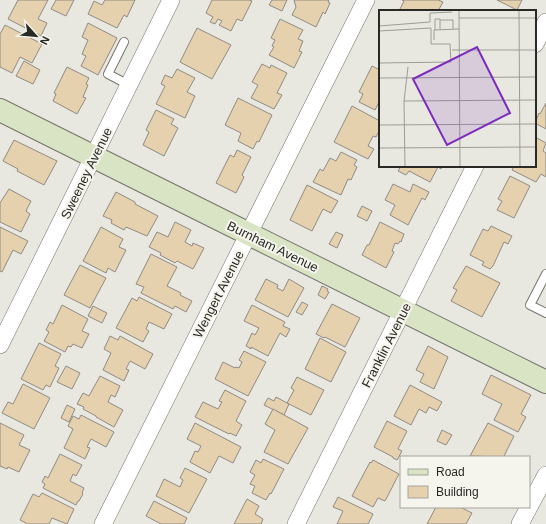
<svg xmlns="http://www.w3.org/2000/svg" width="546" height="524" font-family="Arial,sans-serif">
  <style>
    .building { fill: #e6d1af; stroke: #8f8b84 }
    .lines { fill: none; stroke-linecap: round; stroke-linejoin: round }
    .lane-casing { stroke: #76756e; stroke-width: 10 }
    .street-casing { stroke: #76756e; stroke-width: 18 }
    .secondary-casing { stroke: #76756e; stroke-width: 24 }
    .lane { stroke: #fff; stroke-width: 8 }
    .street { stroke: #fff; stroke-width: 17 }
    .secondary { stroke: #d8e4c3; stroke-width: 22 }
    .labels { text-anchor: middle; stroke-width: 4; stroke-linejoin: round; paint-order: stroke }
    .street-label { font-size: 13px; fill: #292926; stroke: #f6f5ed }
    .inset-road { fill: none; stroke: #9c9c96; stroke-width: 1 }
    .view { fill: #7b2cbf; fill-opacity: 0.15; stroke: #7b2cbf; stroke-width: 2 }
    .inset-edge { fill: none; stroke: #292926; stroke-width: 2 }
  </style>
  <rect width="100%" height="100%" fill="#e9e8e0"/>
  <g class="building">
    <polygon points="18,0 48,0 38,19 47,23 41,36 8,19"/>
    <polygon points="56,0 74,0 66,16 51,9"/>
    <polygon points="105,0 135,0 127,17 124,15 117,28 88,14 94,1 102,5"/>
    <polygon points="212,0 249,0 252,1 242,21 237,19 231,31 219,25 222,21 218,19 215,24 210,22 213,17 206,13"/>
    <polygon points="272,0 287,0 282,11 269,5"/>
    <polygon points="294,0 329,0 328,2 330,3 325,14 323,12 316,27 292,15 296,7"/>
    <polygon points="402,0 438,0 443,2 438,11 399,11 404,1"/>
    <polygon points="497,0 522,0 517,10"/>
    <polygon points="280,19 303,30 298,39 303,41 299,51 302,52 294,68 269,55 274,47 272,46 275,40 271,38"/>
    <polygon points="88,23 117,38 98,75 81,66 86,56 82,54 88,40 82,37"/>
    <polygon points="5,25 42,44 32,63 20,57 12,73 0,67 0,34"/>
    <polygon points="197,28 231,45 212,79 180,62"/>
    <polygon points="24,61 40,70 33,84 16,76"/>
    <polygon points="262,64 270,68 271,65 287,73 277,93 282,95 274,109 251,98 258,85 252,82"/>
    <polygon points="372,66 380,70 380,100 375,110 359,102 363,94 359,92"/>
    <polygon points="67,67 89,78 86,84 88,85 83,97 86,98 77,114 53,101 56,94 54,93"/>
    <polygon points="177,69 195,78 187,92 195,96 185,118 156,104 165,86 161,84 165,75 172,78"/>
    <polygon points="238,98 272,115 259,142 257,141 253,149 238,141 241,133 225,125"/>
    <polygon points="546,103 546,129 535,123 539,113 540,114"/>
    <polygon points="352,106 380,121 380,129 376,137 373,136 368,146 374,149 368,159 334,142"/>
    <polygon points="156,110 174,119 171,124 178,128 164,156 143,145 149,132 146,130"/>
    <polygon points="535,137 546,143 543,151 546,153 546,177 541,174 536,182 512,170 514,166 535,166"/>
    <polygon points="14,140 57,161 44,185 17,171 18,169 3,161"/>
    <polygon points="237,150 251,157 242,175 244,177 236,193 216,183 230,155 234,157"/>
    <polygon points="341,152 357,160 354,165 357,167 351,180 348,179 341,195 313,182 320,169 323,171 330,158 336,161"/>
    <polygon points="401,166 442,166 441,169 438,167 430,182 409,171 406,175 398,171"/>
    <polygon points="510,176 530,186 514,218 497,210 502,201 498,199"/>
    <polygon points="393,184 410,192 413,184 429,192 425,200 422,198 408,225 390,215 395,205 385,200"/>
    <polygon points="307,185 338,201 331,213 323,209 312,231 290,220"/>
    <polygon points="9,189 31,201 26,211 30,214 21,232 0,222 0,203"/>
    <polygon points="116,192 135,202 135,204 158,216 147,236 126,227 124,230 111,223 112,220 103,216"/>
    <polygon points="362,206 372,211 367,221 357,216"/>
    <polygon points="175,222 191,230 185,242 192,246 193,243 204,248 193,269 177,261 175,263 160,255 161,253 149,247 157,232 168,237"/>
    <polygon points="380,222 404,234 401,242 400,241 398,244 395,243 392,251 394,252 386,268 362,255 367,245 369,245"/>
    <polygon points="491,226 512,236 508,244 504,242 493,266 490,269 482,265 484,262 470,255 483,229 488,231"/>
    <polygon points="0,227 28,241 21,254 13,250 2,272 0,271"/>
    <polygon points="101,227 123,239 119,247 126,250 115,272 108,268 106,273 83,261"/>
    <polygon points="336,232 343,235 337,248 329,244"/>
    <polygon points="151,254 177,267 167,286 181,293 180,295 192,301 186,312 175,306 173,309 141,293 144,287 136,284"/>
    <polygon points="80,265 106,278 90,308 64,295"/>
    <polygon points="466,266 500,283 482,317 451,301 457,290 453,288"/>
    <polygon points="266,279 278,285 277,288 283,291 289,279 304,288 288,317 255,300"/>
    <polygon points="322,286 328,289 327,291 329,292 325,299 318,295"/>
    <polygon points="139,297 172,314 164,329 149,322 146,329 149,331 143,342 116,328 132,298 137,301"/>
    <polygon points="302,302 308,305 302,315 296,312"/>
    <polygon points="332,304 360,318 345,347 325,337 324,338 316,334"/>
    <polygon points="62,305 88,319 82,331 89,334 82,348 73,344 71,347 68,346 65,352 44,341 49,332 46,330 50,322 53,324"/>
    <polygon points="252,305 285,322 283,326 290,329 286,337 280,333 268,356 251,347 251,349 246,346 252,333 255,335 259,328 244,321"/>
    <polygon points="93,306 107,313 102,323 88,316"/>
    <polygon points="110,336 118,340 120,336 153,354 145,369 130,361 126,369 129,370 124,381 103,370 111,353 104,349"/>
    <polygon points="320,338 346,352 331,382 305,369"/>
    <polygon points="39,343 61,354 55,366 59,368 50,387 46,385 43,390 21,379"/>
    <polygon points="428,346 448,357 434,389 420,382 424,374 416,370"/>
    <polygon points="244,351 266,362 248,396 215,379 223,362 235,368 236,367 239,368 242,362 239,360"/>
    <polygon points="66,366 80,373 72,389 57,382"/>
    <polygon points="491,375 531,395 521,414 526,417 518,432 494,420 502,404 482,394"/>
    <polygon points="100,376 120,386 115,397 111,395 108,402 123,410 114,427 96,417 96,416 83,409 84,407 77,404 83,393 89,396"/>
    <polygon points="297,377 324,390 311,415 287,403 294,390 291,388"/>
    <polygon points="23,384 50,398 34,429 2,413 8,402 13,404"/>
    <polygon points="410,385 442,402 437,411 429,407 426,413 419,409 411,425 394,416"/>
    <polygon points="225,390 246,401 236,421 242,425 236,436 230,433 229,434 195,417 203,402 218,409 222,402 219,401"/>
    <polygon points="276,397 289,404 284,415 264,405 268,398 274,401"/>
    <polygon points="67,405 75,409 69,422 61,418"/>
    <polygon points="273,409 308,428 288,464 264,452 275,430 265,424"/>
    <polygon points="81,415 114,432 106,447 91,439 87,447 90,448 85,459 64,448 73,429 68,426 73,416 79,419"/>
    <polygon points="387,421 407,431 398,449 402,451 397,460 393,458 393,457 374,447"/>
    <polygon points="0,423 24,435 19,445 30,450 19,472 8,467 7,469 0,466"/>
    <polygon points="195,423 241,447 233,463 219,456 210,473 190,462 195,451 198,452 201,446 187,439"/>
    <polygon points="488,423 514,436 504,456 506,457 470,456"/>
    <polygon points="442,430 452,435 446,445 437,441"/>
    <polygon points="60,454 82,465 76,476 73,474 70,481 84,488 82,493 83,494 79,501 78,501 76,505 43,488 45,484 42,482 45,476 48,478"/>
    <polygon points="263,459 284,469 271,494 270,493 266,500 252,493 255,486 250,484 255,475 250,472 256,460 261,463"/>
    <polygon points="373,460 399,474 385,501 378,498 373,507 352,496 370,462 371,463"/>
    <polygon points="185,468 207,479 189,513 156,496 164,479 180,487 183,480 180,478"/>
    <polygon points="42,493 74,509 67,524 52,518 49,524 26,524 26,523 20,520 33,494 39,497"/>
    <polygon points="338,497 373,514 368,524 337,524 343,511 333,507"/>
    <polygon points="247,499 259,506 255,514 263,519 261,524 234,524"/>
    <polygon points="154,501 187,518 184,524 161,524 146,516"/>
    <polygon points="436,507 460,507 472,513 466,524 427,524"/>
  </g>
  <g class="lines">
    <defs>
      <g id="lane">
        <polyline points="124,42 108,74 129,85"/>
        <polyline points="546,274 530,305 546,313"/>
      </g>
      <g id="street">
        <polyline points="535,44 546,22"/>
        <polyline points="0,345 171,0"/>
        <polyline points="103,524 366,0"/>
        <polyline points="296,524 475,166"/>
        <polyline points="520,524 546,475"/>
      </g>
      <polyline id="secondary" points="0,110 546,382"/>
    </defs>
    <use href="#lane" class="lane-casing"/>
    <use href="#street" class="street-casing"/>
    <use href="#secondary" class="secondary-casing"/>
    <use href="#lane" class="lane"/>
    <use href="#street" class="street"/>
    <use href="#secondary" class="secondary"/>
  </g>
  <g class="labels">
    <g class="street-label">
      <text transform="translate(86 173) rotate(-64)" y="5">Sweeney Avenue</text>
      <text transform="translate(273 246) rotate(26)" y="5">Burnham Avenue</text>
      <text transform="translate(218 294) rotate(-63)" y="5">Wengert Avenue</text>
      <text transform="translate(386 345) rotate(-63)" y="5">Franklin Avenue</text>
    </g>
  </g>
  <g transform="translate(379 10)">
    <rect width="157" height="157" fill="#e9e8e0"/>
    <path class="inset-road" d="M 80,0 L 81,157M 140,0 L 141,157M 80,8 L 157,8M 61,10 L 74,10 L 74,19M 0,16 L 51,12 L 51,3 L 73,2M 56,20 L 56,9 L 61,9 L 61,19M 0,21 L 52,18 L 52,34 L 71,34 L 72,52 L 0,53 L 0,38M 55,30 L 55,20 L 80,19M 73,40 L 157,40M 0,68 L 157,67M 25,91 L 157,90M 0,101 L 0,115M 0,115 L 157,114M 0,138 L 157,137M 26,157 L 25,91 L 29,57"/>
    <path class="view" d="M 98,37 L 131,103 L 68,135 L 34,69 Z"/>
    <rect width="157" height="157" class="inset-edge"/>
  </g>
  <rect x="400" y="456" width="130" height="52" fill="#f6f5ed" stroke="#a4a39d"/>
  <rect x="408" y="469" width="20" height="6" fill="#d8e4c3" stroke="#a4a39d"/>
  <text x="436" y="476" font-size="12" fill="#292926">Road</text>
  <rect x="408" y="486" width="20" height="12" fill="#e6d1af" stroke="#a4a39d"/>
  <text x="436" y="496" font-size="12" fill="#292926">Building</text>
  <g transform="translate(36 36) rotate(117)" stroke="#f6f5ed" stroke-width="3" paint-order="stroke">
  <path d="M0-3L7 15L0 10L-7 15Z" fill="#292926"/>
  <text y="-6" font-size="11" font-weight="bold" text-anchor="middle" fill="#292926">N</text>
  </g>
</svg>
